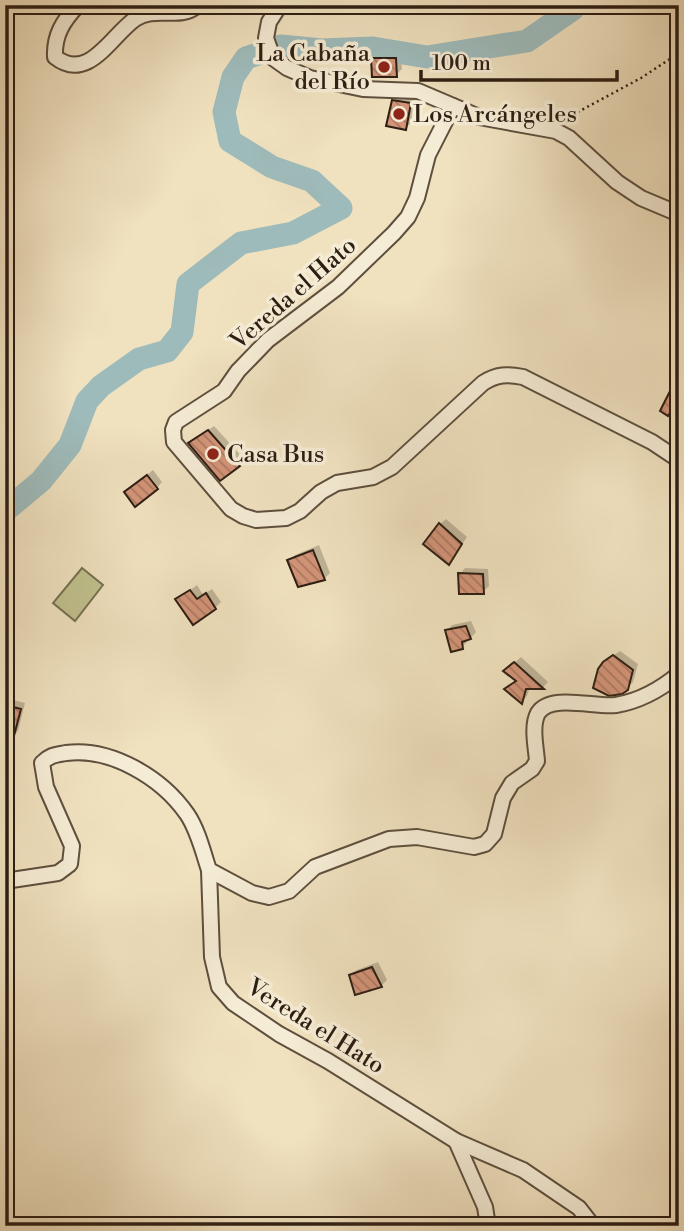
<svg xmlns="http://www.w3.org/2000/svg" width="684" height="1231" font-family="'Libre Bodoni',serif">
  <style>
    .pitch { fill: #c0c18e; stroke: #767050; stroke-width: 2 }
    .shadow { fill: #0003 }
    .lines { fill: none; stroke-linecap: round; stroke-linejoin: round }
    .river { stroke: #9ebbbb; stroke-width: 23 }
    .building { fill: url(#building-back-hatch); stroke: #2d1e13; stroke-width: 2 }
    .minor-casing { stroke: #5e4f3e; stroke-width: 18 }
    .path { stroke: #2d1e13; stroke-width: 2.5; stroke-dasharray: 2 3.5; stroke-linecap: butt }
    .minor { stroke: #f5ecd5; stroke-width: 14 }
    .poi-dot { fill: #8f2418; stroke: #f5ecd5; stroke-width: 2.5 }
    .labels { text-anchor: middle; stroke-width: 7; stroke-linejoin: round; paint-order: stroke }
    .poi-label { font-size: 24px; fill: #2d1e13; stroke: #f5ecd5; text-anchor: start }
    .street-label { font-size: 24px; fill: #2d1e13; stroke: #f5ecd5 }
  </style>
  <defs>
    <pattern id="building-back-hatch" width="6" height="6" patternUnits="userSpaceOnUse" patternTransform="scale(1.75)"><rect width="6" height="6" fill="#d39478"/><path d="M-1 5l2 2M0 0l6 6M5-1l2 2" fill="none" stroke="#ac7861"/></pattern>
  </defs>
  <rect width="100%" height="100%" fill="#f0e1bf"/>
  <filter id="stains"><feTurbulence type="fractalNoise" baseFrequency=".00286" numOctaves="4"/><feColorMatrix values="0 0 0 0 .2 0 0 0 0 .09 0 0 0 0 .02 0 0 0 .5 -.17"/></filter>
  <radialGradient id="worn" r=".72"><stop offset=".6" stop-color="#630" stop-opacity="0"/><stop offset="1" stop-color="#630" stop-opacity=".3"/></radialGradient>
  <polygon class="pitch" points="82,568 103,585 75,621 53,603"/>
  <g class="shadow">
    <polygon points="379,53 401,53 402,69 396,75 373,59"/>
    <polygon points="399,95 415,97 411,123 405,129 393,101"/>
    <polygon points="678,384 679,399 668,414 672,390"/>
    <polygon points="214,426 244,459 220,479 190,443"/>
    <polygon points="153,470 162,482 157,488 132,487"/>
    <polygon points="446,519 467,537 449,563 440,524"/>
    <polygon points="319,545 330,573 324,579 289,561 295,555"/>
    <polygon points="465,568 488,569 489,586 483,592 460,574"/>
    <polygon points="197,585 203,595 212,589 221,602 215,608 178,599"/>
    <polygon points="471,621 476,632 462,647 447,631 452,625"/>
    <polygon points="620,651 638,664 633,682 627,688 611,657"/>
    <polygon points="521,657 548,682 543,687 530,687 527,696 522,701 506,689 518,680 505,671"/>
    <polygon points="5,698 25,703 18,731 13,736 5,734"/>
    <polygon points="5,900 9,901 5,914"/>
    <polygon points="378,962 387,980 381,986 351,975 357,970"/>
  </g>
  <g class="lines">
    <polyline class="river" points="5,511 41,481 70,445 87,401 101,386 139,359 167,351 182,332 188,284 241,243 293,233 341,208 312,181 272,167 230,141 224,112 233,77 246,58 281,46 322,50 373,48 427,57 527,41 573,9 573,5"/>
  </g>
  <g class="building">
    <polygon points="371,58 396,58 397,77 372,77"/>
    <polygon points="392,100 411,103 406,130 386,126"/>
    <polygon points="671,389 679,393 679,398 668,416 660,411"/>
    <polygon points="208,430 240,466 220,481 188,443"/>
    <polygon points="147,475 158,489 135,507 124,492"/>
    <polygon points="439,523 462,544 449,565 423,544"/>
    <polygon points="313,550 325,580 298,587 287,560"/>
    <polygon points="458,573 483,574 484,594 459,594"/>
    <polygon points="190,590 197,599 206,593 216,609 193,625 175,599"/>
    <polygon points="466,626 471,639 462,642 463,649 451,652 445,630"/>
    <polygon points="613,655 633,670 628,690 622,694 609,696 593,688 598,669 603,662"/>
    <polygon points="514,662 544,689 526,689 522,704 504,689 516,681 503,671"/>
    <polygon points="5,705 21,709 9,755 5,754"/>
    <polygon points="372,967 382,987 355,995 349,975"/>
  </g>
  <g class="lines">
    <defs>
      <g id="minor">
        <path d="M 78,5 C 63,21 54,35 55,57 C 88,83 110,37 135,19 C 155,5 180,21 198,5"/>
        <polyline points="280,5 269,22 266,38 273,58 287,68 310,78 363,89 418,91 479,117 556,131 569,138 617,182 641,198 679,214"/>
        <path d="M 453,106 L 428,155 L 417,198 L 408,217 L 394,233 L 338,287 L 268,340 L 238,371 L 224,391 L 176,422 L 173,430 L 174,442 L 231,509 L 243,516 L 256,520 L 286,518 L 300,511 L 321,492 L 337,483 L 373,477 L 392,467 L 483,383 C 497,374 507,374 523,377 L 652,442 L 679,460"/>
        <polyline points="209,870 212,957 219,987 233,1003 279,1034 328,1061 456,1141 523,1170 579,1208 593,1226"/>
        <path d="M 5,881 L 58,873 L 70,864 L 72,846 L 46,787 L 42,763 C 50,755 55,755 66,753 C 111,747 162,778 187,814 C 198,830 203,852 209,870 L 252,893 L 269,897 L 289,891 L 315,867 L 389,839 L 417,837 L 474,847 L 485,844 L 494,834 L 503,798 L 512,783 L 532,769 L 537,761 C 536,747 531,726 538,713 C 551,693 596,708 616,705 C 640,701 661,689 679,674"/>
        <polyline points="456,1141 485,1207 488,1226"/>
      </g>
    </defs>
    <use href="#minor" class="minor-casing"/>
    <polyline class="path" points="563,120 641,78 679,53"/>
    <use href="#minor" class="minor"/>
  </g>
  <g class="poi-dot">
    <circle cx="384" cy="67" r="7"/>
    <circle cx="399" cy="114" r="7"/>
    <circle cx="213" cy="454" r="7"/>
  </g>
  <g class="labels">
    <g class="poi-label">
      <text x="370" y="61" text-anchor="end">La Cabaña<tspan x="370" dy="28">del Río</tspan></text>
      <text x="413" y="122">Los Arcángeles</text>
      <text x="227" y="462">Casa Bus</text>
    </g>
    <g class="street-label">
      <text transform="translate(293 293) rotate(-41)" y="8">Vereda el Hato</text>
      <text transform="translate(316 1026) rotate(32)" y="8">Vereda el Hato</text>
    </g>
  </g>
  <rect width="684" height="1231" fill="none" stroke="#f0e1bf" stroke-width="28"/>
  <rect x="7" y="7" width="670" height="1217" fill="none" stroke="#2d1e13" stroke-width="3.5"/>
  <rect x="14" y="14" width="656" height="1203" fill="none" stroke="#2d1e13" stroke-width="2"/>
  <path d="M421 70v10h196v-10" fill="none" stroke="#2d1e13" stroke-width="3.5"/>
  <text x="432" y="70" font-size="21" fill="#2d1e13" stroke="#f5ecd5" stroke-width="5" paint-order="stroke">100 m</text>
  <rect width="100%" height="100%" filter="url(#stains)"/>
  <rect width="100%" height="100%" fill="url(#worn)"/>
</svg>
